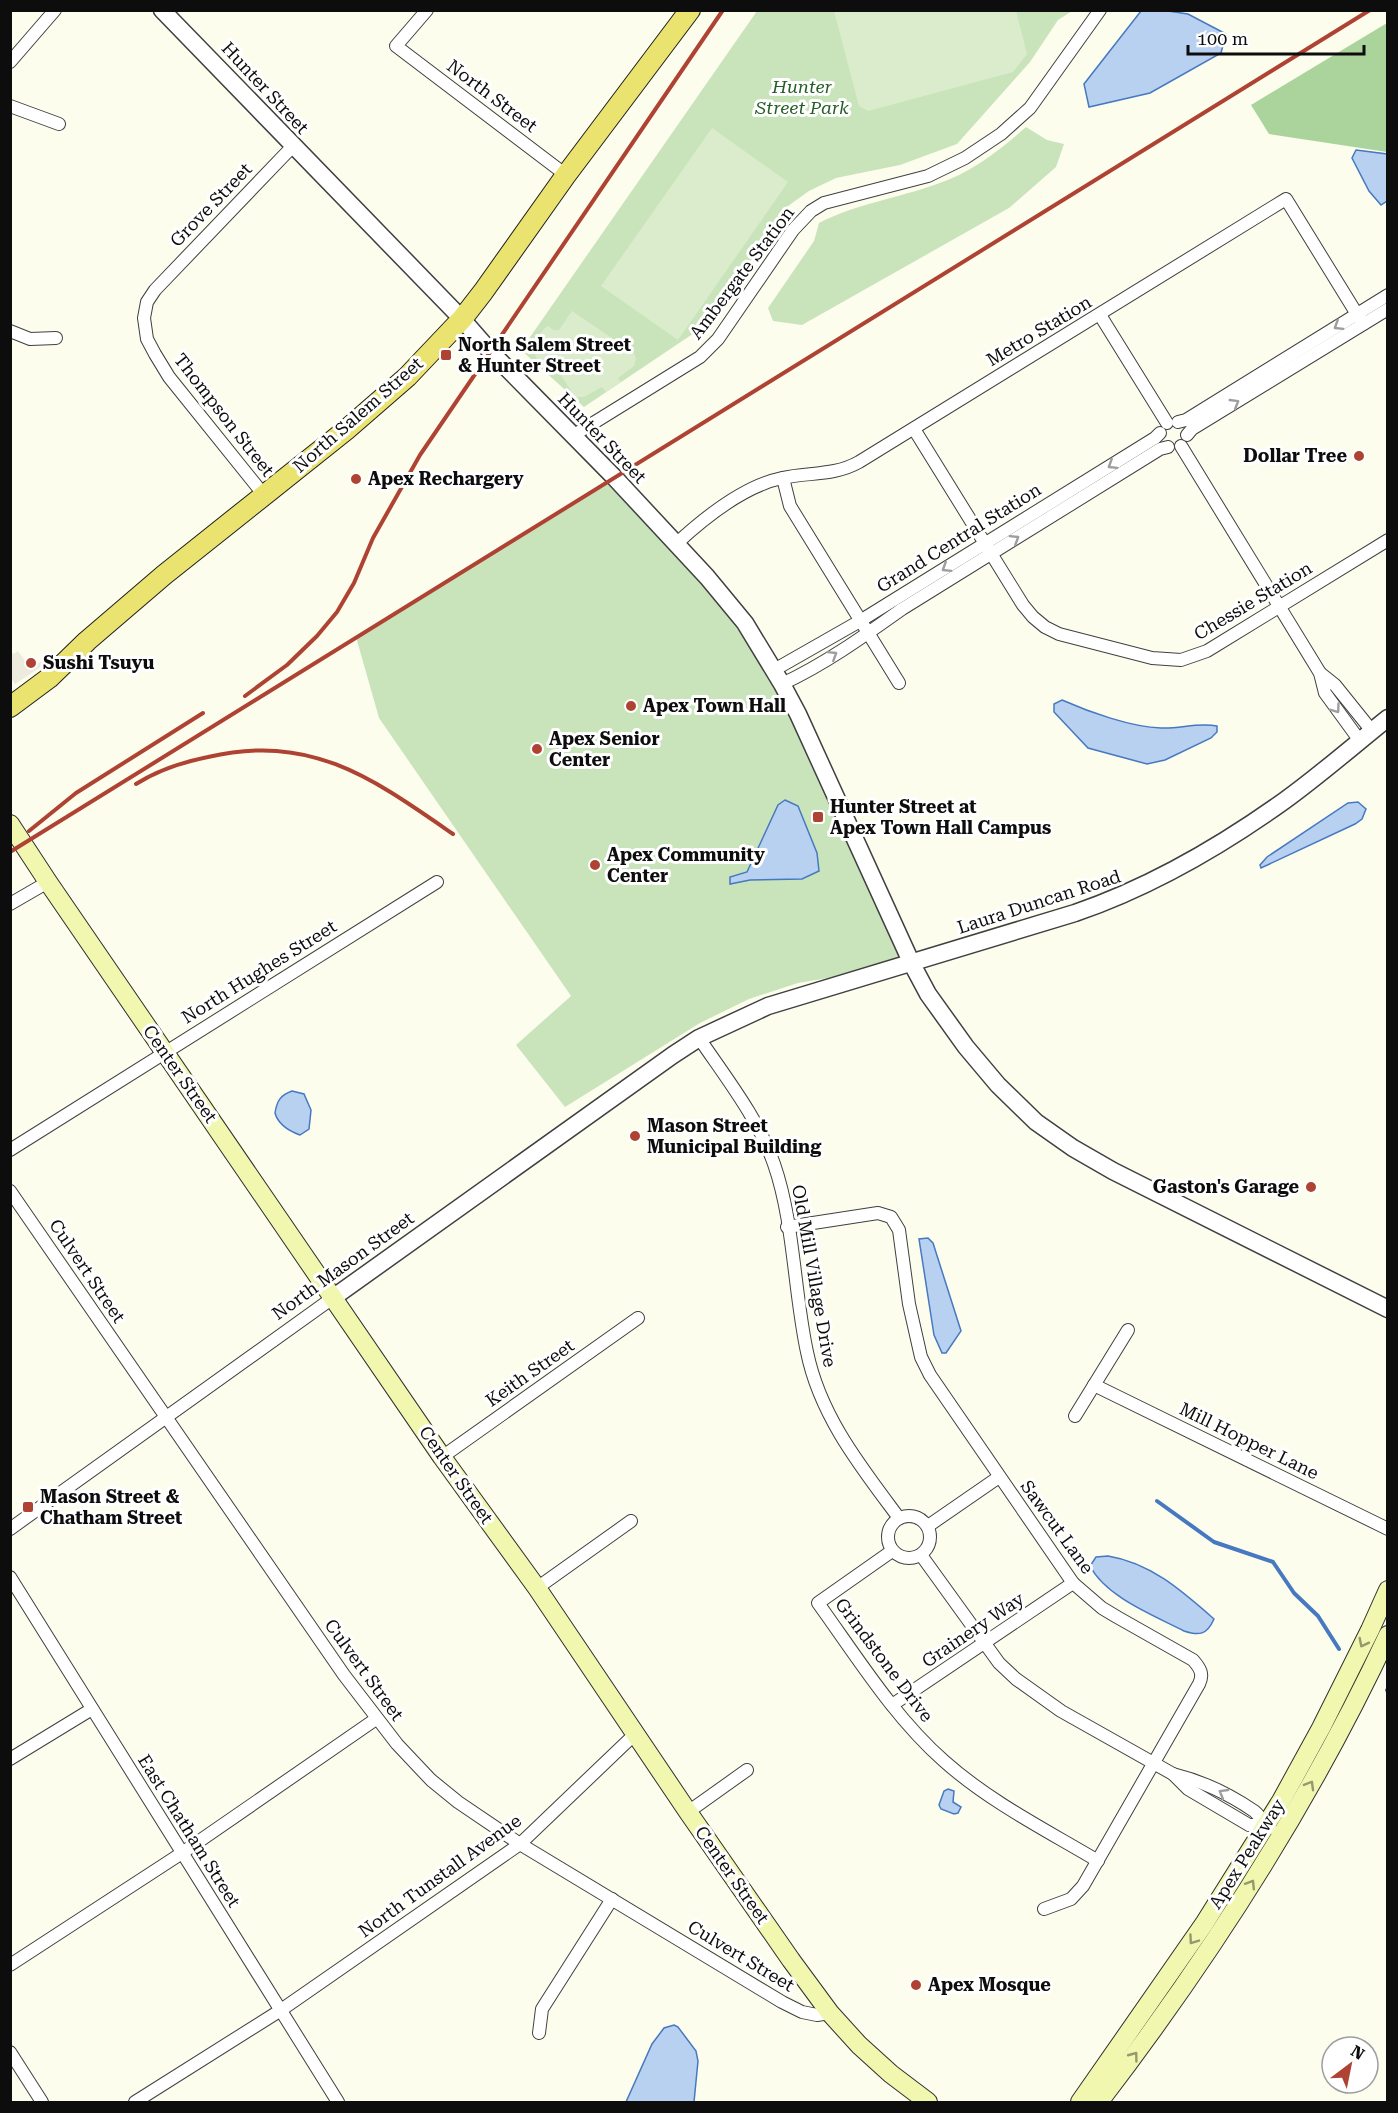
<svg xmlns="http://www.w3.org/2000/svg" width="1398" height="2113" font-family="'Roboto Serif',serif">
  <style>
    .green { fill: #c9e4bb }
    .forest { fill: #abd49c }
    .pitch { fill: #dbeccc }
    .plaza { fill: #edebde }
    .water { fill: #b8d1f0; stroke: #4679c0; stroke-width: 1.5 }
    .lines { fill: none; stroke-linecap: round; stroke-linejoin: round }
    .stream { stroke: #4679c0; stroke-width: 4 }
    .minor-casing { stroke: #404040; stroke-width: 14 }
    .tertiary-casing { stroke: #404040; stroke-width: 19 }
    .secondary-casing { stroke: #2f2f2f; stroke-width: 20 }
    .primary-casing { stroke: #1e1e1e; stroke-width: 22 }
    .minor { stroke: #fff; stroke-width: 12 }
    .tertiary { stroke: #fff; stroke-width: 16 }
    .secondary { stroke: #f2f7af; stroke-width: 18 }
    .primary { stroke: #ebe370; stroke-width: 20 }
    .rail { stroke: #af4333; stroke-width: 4 }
    .oneway { stroke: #9e9e9e }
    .oneway2 { stroke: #96996e }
    .poi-dot { fill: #af4333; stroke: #fff; stroke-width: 2 }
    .labels { text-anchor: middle; stroke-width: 6; stroke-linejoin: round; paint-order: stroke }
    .park-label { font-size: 18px; font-style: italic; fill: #255e24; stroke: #fff }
    .street-label { font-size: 18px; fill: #0d0d0d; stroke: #fff }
    .poi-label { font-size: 18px; font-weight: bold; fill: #0d0d0d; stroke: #fff; text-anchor: start }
  </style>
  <rect width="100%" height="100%" fill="#fdfdee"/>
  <g class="green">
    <polygon points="757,11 1072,11 1058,20 1030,62 957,144 900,165 836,178 809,191 788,206 709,323 584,407 521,350"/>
    <path d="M 1026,127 L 1047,140 L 1064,144 L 1056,167 L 1009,208 L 802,325 L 773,321 L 768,308 L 814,241 L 819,223 C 856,204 898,198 937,184 C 971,173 1000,150 1026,127 Z"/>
    <polygon points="612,479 702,579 781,690 912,964 798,983 749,999 700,1023 565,1107 516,1045 571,996 379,718 356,637"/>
  </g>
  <polygon class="forest" points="1387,23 1387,152 1269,134 1251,105"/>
  <g class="pitch">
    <polygon points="834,11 1016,11 1027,54 1013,72 868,111 859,106"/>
    <polygon points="712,128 788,182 678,340 601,286"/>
    <path d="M 572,311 L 634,353 L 636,359 L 634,366 L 618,378 L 621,382 L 606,392 L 602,387 L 584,397 L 575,397 L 560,374 L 552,367 L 547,368 C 543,365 538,361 536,357 C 532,346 539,331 548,326 L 553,330 L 559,330 Z"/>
  </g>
  <polygon class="plaza" points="11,651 13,654 18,651 26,662 31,666 41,662 42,666 15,684 11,678"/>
  <g class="water">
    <polygon points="1141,11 1168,11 1188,14 1226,34 1221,53 1150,93 1089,107 1084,84"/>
    <polygon points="1356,150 1387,154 1387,201 1381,205 1369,191 1352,158"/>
    <path d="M 1062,700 C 1089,712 1131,727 1161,728 C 1180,729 1198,722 1217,726 L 1217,732 L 1211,738 L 1165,760 L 1147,764 L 1088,748 L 1054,712 L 1054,704 Z"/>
    <polygon points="785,800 798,806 817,853 819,871 802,879 750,880 730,884 730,877 747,872 778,805"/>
    <polygon points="1358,802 1366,809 1362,819 1355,824 1261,868 1260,865 1267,857 1348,803"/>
    <path d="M 292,1091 L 304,1094 L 311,1110 L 309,1129 L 300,1135 C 289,1131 278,1124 275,1113 C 277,1100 281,1095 292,1091 Z"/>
    <polygon points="928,1238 933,1243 961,1331 946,1353 942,1353 934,1335 919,1239"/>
    <path d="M 1108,1556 C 1151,1563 1182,1591 1214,1619 C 1207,1635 1199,1636 1184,1631 C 1153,1615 1106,1597 1090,1566 L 1096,1557 Z"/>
    <polygon points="948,1789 954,1791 953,1802 961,1807 958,1813 954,1814 941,1809 939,1805 944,1791"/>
    <polygon points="674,2025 678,2027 696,2051 698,2061 694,2102 626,2102 652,2044 664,2028"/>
  </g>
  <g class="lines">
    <g class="stream">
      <polyline points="1157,1501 1214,1542 1273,1562 1294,1593 1318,1616 1339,1649"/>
      <polyline points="1387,1690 1388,1692"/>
    </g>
    <defs>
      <g id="minor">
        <polyline points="427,10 396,46 566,175"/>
        <polyline points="10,62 55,10"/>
        <polyline points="10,106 59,124"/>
        <polyline points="1100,315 1167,423"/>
        <polyline points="10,331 30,339 56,338"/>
        <polyline points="1178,422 1186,420 1388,295"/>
        <polyline points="914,429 1023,605 1033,617 1045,627 1059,634 1152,658 1181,660 1207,651 1388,540"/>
        <polyline points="574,435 700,357 718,339 793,230 811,211 824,203 928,176 965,158 1001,134 1030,108 1100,10"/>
        <polyline points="1187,435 1192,429 1388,309"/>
        <polyline points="1181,446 1320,673 1325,693 1360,741"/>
        <polyline points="783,478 790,506 899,683"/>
        <polyline points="264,495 169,377 155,354 147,339 144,318 147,302 155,290 293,146"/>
        <path d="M 676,544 C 704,518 744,486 782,478 C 809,472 834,476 859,462 L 1286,199 L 1363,324"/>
        <polyline points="774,670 860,621 1155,438 1160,433"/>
        <polyline points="1320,673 1335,685 1372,731"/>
        <path d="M 782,684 C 825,664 864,636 902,609 L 1160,449 L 1168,447"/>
        <polyline points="10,904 48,882"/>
        <path d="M 699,1038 C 726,1078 758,1118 774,1164 C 794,1221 794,1292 807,1352 C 820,1416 861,1467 899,1518"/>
        <polyline points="10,1150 437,882"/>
        <polyline points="10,1191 344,1675 397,1744 431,1780 458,1802 520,1844 782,2002 802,2012 817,2015 830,2013"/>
        <path d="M 787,1227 L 878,1213 L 891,1217 L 899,1230 L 909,1304 L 921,1357 L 930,1375 L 1073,1583 L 1102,1608 L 1117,1617 L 1193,1660 C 1200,1668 1204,1674 1199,1684 L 1083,1886 L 1071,1899 L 1044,1909"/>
        <polyline points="1094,1385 1388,1529"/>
        <polyline points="1075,1416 1128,1330"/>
        <polyline points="442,1457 638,1318"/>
        <circle cx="909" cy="1537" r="21"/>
        <polyline points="928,1526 999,1477"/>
        <polyline points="10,1529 334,1297"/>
        <path d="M 892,1551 L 818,1603 C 857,1657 894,1717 944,1761 C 990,1802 1046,1830 1098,1861"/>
        <polyline points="921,1555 999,1663 1016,1679 1061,1711 1173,1774 1188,1789 1249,1825 1265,1825"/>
        <polyline points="10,1577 338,2102"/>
        <polyline points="537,1588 631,1521"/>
        <polyline points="892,1705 1073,1583"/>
        <polyline points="10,1759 92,1709"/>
        <path d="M 1173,1774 C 1202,1781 1229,1794 1254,1811 C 1261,1816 1262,1824 1270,1828"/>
        <polyline points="688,1812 747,1770"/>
        <polyline points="10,1965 182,1853 376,1719"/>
        <polyline points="539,2033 542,2009 612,1899"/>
        <polyline points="10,2052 42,2102"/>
        <polyline points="135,2102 281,2010 520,1844 635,1734"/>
      </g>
      <g id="tertiary">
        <polyline points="162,10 462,319 490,351 614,477 707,577 745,623 782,684 798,714 912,964 928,994 966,1047 998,1085 1036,1122 1073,1148 1113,1171 1388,1309"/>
        <path d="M 334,1297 L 673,1055 L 699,1038 L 768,1006 L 1075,913 C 1148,888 1221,846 1284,801 C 1320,775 1353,746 1388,718"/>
      </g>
      <g id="secondary">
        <polyline points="10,824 48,882 442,1457 537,1588 688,1812 791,1960 830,2013 859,2045 891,2074 928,2102"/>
        <polyline points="1080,2102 1204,1924 1281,1801 1321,1728 1370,1630 1388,1590"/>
        <path d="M 1099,2102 C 1210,1957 1310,1802 1388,1635"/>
      </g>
      <polyline id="primary" points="10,707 49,678 87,641 164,575 346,430 407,377 462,319 483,292 566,175 690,10"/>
    </defs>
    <use href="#minor" class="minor-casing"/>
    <use href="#tertiary" class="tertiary-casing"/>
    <use href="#secondary" class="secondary-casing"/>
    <use href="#primary" class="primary-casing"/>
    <use href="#minor" class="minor"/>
    <use href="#tertiary" class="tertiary"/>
    <use href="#secondary" class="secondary"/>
    <use href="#primary" class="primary"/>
    <g class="rail">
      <polyline points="245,696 287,665 317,636 337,612 354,583 373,538 420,455 723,10"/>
      <path d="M 136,784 C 158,770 183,762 208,757 C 311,733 372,778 453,834"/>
      <polyline points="29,831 76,793 203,713"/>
      <polyline points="10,852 1370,10"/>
    </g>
  </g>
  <defs><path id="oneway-chevron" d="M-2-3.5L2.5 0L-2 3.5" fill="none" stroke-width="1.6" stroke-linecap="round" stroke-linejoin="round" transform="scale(1.5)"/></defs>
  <g class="oneway">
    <use href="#oneway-chevron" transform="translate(1338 326) rotate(148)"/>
    <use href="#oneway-chevron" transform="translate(1235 403) rotate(-31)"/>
    <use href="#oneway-chevron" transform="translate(1112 465) rotate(148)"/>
    <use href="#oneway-chevron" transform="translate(1015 539) rotate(-32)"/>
    <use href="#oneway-chevron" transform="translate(946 568) rotate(148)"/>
    <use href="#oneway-chevron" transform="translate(833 655) rotate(-32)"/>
    <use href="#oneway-chevron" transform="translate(1336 709) rotate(54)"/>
    <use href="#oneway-chevron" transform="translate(1223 1793) rotate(-150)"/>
  </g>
  <g class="oneway2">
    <use href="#oneway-chevron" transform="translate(1363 1643) rotate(117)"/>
    <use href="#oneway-chevron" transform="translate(1310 1785) rotate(-60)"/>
    <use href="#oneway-chevron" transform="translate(1251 1884) rotate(-58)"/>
    <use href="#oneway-chevron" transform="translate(1193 1940) rotate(125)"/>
    <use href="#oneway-chevron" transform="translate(1134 2056) rotate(-53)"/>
  </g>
  <g class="poi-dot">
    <rect x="440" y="349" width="12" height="12" rx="3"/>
    <circle cx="1359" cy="456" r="6"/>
    <circle cx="356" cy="479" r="6"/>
    <circle cx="31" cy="663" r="6"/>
    <circle cx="631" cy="706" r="6"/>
    <circle cx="537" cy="749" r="6"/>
    <rect x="812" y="811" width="12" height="12" rx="3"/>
    <circle cx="595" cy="865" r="6"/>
    <circle cx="635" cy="1136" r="6"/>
    <circle cx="1311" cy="1187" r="6"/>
    <rect x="22" y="1501" width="12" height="12" rx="3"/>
    <circle cx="916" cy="1985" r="6"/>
  </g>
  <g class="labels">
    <g class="park-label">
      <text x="802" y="93">Hunter<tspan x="802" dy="21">Street Park</tspan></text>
    </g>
    <g class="street-label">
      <text transform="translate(265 88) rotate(47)" y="6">Hunter Street</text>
      <text transform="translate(492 96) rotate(37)" y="6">North Street</text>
      <text transform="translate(211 205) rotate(-46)" y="6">Grove Street</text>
      <text transform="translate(742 273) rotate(-53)" y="6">Ambergate Station</text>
      <text transform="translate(1039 331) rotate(-31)" y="6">Metro Station</text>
      <text transform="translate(224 415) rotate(52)" y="6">Thompson Street</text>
      <text transform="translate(358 415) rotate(-41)" y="6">North Salem Street</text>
      <text transform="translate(602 438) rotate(46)" y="6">Hunter Street</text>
      <text transform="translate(959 538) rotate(-32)" y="6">Grand Central Station</text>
      <text transform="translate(1253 601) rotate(-31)" y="6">Chessie Station</text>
      <text transform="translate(1039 902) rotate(-18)" y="6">Laura Duncan Road</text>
      <text transform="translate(259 972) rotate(-32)" y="6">North Hughes Street</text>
      <text transform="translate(180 1074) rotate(55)" y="6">Center Street</text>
      <text transform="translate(343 1266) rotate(-36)" y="6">North Mason Street</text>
      <text transform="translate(87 1271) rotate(56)" y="6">Culvert Street</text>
      <text transform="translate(814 1276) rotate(80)" y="6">Old Mill Village Drive</text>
      <text transform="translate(530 1373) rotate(-35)" y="6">Keith Street</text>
      <text transform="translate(1249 1441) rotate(26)" y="6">Mill Hopper Lane</text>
      <text transform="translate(456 1475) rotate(55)" y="6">Center Street</text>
      <text transform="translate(1057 1527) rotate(54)" y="6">Sawcut Lane</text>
      <text transform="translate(973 1630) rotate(-34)" y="6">Grainery Way</text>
      <text transform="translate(884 1660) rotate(53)" y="6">Grindstone Drive</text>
      <text transform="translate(364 1670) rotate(54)" y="6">Culvert Street</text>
      <text transform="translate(189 1831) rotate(58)" y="6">East Chatham Street</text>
      <text transform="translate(1247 1854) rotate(-58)" y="6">Apex Peakway</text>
      <text transform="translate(732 1875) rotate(55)" y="6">Center Street</text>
      <text transform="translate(440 1876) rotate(-36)" y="6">North Tunstall Avenue</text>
      <text transform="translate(741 1956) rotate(31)" y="6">Culvert Street</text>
    </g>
    <g class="poi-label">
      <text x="458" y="351">North Salem Street<tspan x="458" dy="21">&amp; Hunter Street</tspan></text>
      <text x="1347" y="462" text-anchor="end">Dollar Tree</text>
      <text x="368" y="485">Apex Rechargery</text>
      <text x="43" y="669">Sushi Tsuyu</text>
      <text x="643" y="712">Apex Town Hall</text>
      <text x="549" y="745">Apex Senior<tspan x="549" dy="21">Center</tspan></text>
      <text x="830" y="813">Hunter Street at<tspan x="830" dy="21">Apex Town Hall Campus</tspan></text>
      <text x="607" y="861">Apex Community<tspan x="607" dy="21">Center</tspan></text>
      <text x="647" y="1132">Mason Street<tspan x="647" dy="21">Municipal Building</tspan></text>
      <text x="1299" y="1193" text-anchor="end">Gaston's Garage</text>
      <text x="40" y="1503">Mason Street &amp;<tspan x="40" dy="21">Chatham Street</tspan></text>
      <text x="928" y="1991">Apex Mosque</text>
    </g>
  </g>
  <rect width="1398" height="2113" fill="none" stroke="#0d0d0d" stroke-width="24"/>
  <g transform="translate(1350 2065) rotate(32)"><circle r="28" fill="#ffffff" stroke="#9e9e9e" stroke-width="1.5"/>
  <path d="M0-4.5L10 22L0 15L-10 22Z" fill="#af4333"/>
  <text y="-9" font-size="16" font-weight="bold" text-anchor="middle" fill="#0d0d0d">N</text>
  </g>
  <path d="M1188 45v9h176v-9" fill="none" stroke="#0d0d0d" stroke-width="3"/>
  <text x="1197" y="45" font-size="18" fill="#0d0d0d" stroke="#ffffff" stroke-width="4.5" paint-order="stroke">100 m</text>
</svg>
